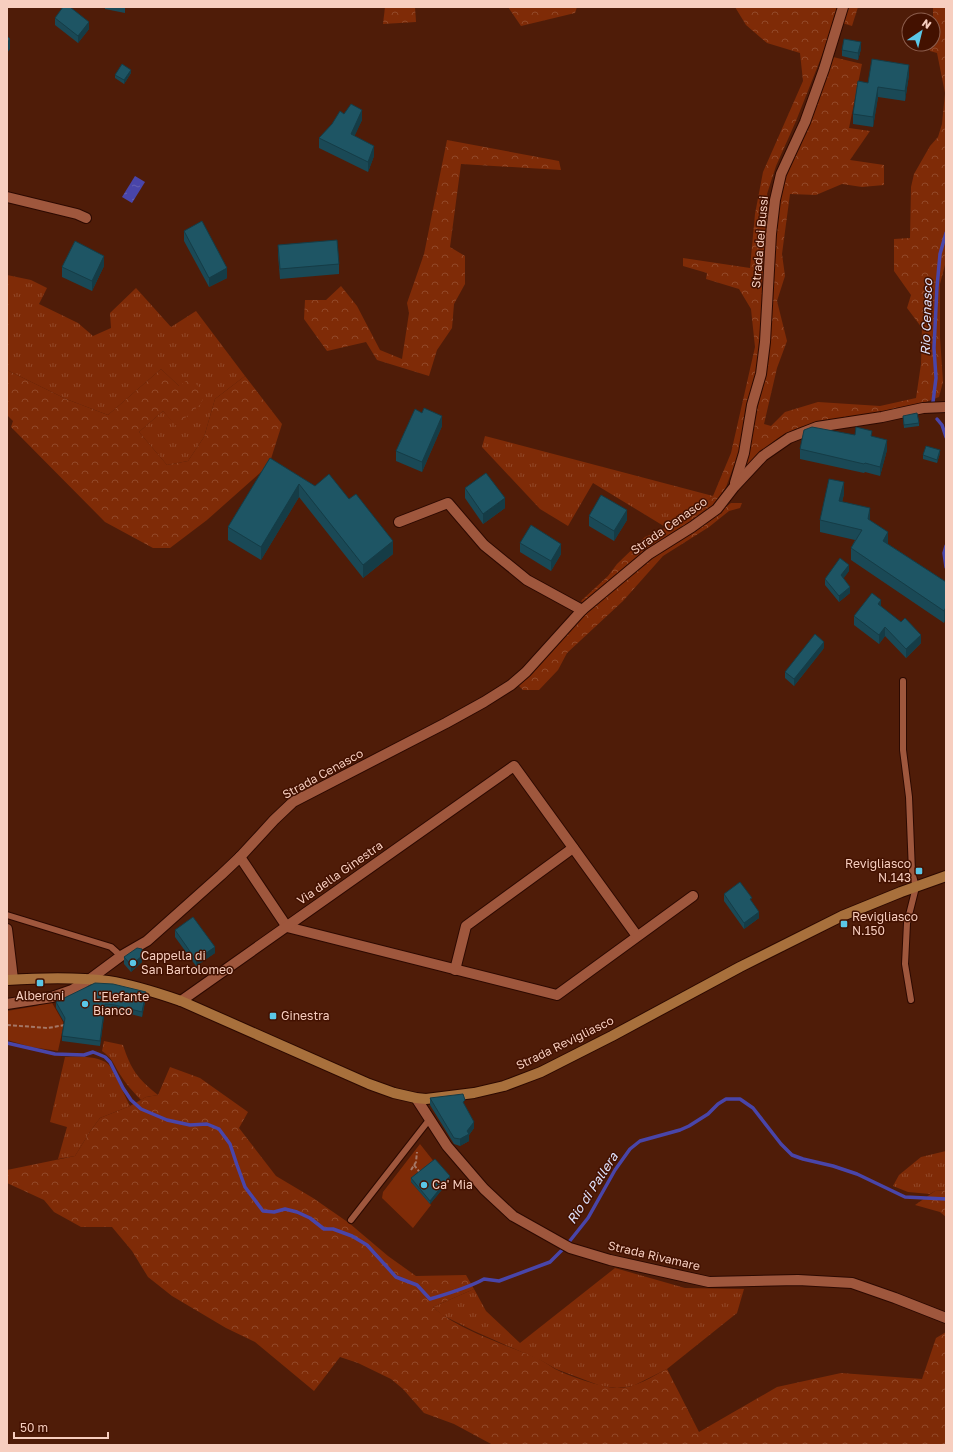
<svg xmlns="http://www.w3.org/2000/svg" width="953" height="1452" font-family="'Golos Text',sans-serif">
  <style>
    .grass { fill: url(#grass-tufts) }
    .forest { fill: url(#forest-crowns) }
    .park { fill: #7f2b07 }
    .water { fill: url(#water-ripples) }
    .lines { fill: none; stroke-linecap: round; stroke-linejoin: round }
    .stream { stroke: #4945a9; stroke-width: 3.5 }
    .lane-casing { stroke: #2c0900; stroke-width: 8 }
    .street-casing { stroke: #2c0900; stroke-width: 12 }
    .secondary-casing { stroke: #2c0900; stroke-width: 12 }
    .path { stroke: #a57766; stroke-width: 2; stroke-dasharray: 4 2; stroke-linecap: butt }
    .lane { stroke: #9f573d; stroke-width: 6 }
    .street { stroke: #9f573d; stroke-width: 10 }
    .secondary { stroke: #a8703c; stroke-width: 10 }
    .wall { fill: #1a4956 }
    .shaded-wall { fill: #153c46 }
    .building { fill: #1e5564; stroke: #153c46 }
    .poi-dot { fill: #5bc7e7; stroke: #431100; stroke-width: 1.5 }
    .labels { text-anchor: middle; stroke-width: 3; stroke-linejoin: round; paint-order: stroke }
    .street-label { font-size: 12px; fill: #f7cebf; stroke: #431100 }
    .poi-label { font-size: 12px; fill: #f7cebf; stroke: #431100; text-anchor: start }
    .water-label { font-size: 13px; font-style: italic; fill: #dee1fc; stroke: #431100 }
  </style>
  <defs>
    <pattern id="grass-tufts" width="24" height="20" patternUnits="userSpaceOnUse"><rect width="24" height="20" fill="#7f2b07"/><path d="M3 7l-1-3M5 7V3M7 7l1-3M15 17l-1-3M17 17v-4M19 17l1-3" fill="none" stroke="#924929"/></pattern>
    <pattern id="forest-crowns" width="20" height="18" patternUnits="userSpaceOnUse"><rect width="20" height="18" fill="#7f2b07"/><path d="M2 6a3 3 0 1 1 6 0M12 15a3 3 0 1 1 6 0" fill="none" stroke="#924929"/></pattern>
    <pattern id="water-ripples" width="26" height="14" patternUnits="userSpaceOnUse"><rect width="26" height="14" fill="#4945a9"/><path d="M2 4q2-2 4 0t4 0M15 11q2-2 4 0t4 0" fill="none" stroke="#645fb3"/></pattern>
  </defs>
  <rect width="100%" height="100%" fill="#4f1c08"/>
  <g class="grass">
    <polygon points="7,275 31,280 47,288 39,304 78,323 93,336 111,328 110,313 136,288 171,327 196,311 245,376 215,399 204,437 188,461 167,465 139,432 163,411 176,425 179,386 161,369 108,415 66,399 7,370"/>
    <polygon points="485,436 713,496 690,517 667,528 593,483 568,526 540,509 482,447"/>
    <path d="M 104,1041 L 123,1045 C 131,1070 138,1079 158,1095 L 146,1097 L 141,1100 C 133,1092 125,1083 119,1073 C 113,1063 113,1059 102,1051 Z"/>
    <path d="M 65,1057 C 78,1057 97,1055 108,1064 C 112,1067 126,1098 130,1106 L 100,1118 L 91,1130 L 75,1156 L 58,1159 L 67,1127 L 50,1122 Z"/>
    <polygon points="946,1151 946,1190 935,1191 930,1194 908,1192 893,1186 899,1175 921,1157"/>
    <polygon points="615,1268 685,1288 744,1289 737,1313 667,1369 633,1386 617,1388 601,1386 556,1369 542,1361 474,1331 442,1315 433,1307 474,1289 486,1311 520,1343"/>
  </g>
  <g class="forest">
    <polygon points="385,7 415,7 416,22 383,24"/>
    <polygon points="508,7 577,7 575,13 521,26"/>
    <polygon points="735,7 839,7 834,25 796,121 776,166 767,194 769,200 758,372 739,452 726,487 715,505 693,522 650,548 584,605 581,601 608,576 617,564 645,537 690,517 713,496 731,453 755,347 751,309 739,289 706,279 707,273 683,266 683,258 750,268 755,214 763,172 803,81 800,53 767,43 746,25"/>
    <polygon points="846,7 858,7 852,26 842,23"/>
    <path d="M 933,7 L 946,7 L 946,261 L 940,284 L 940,337 L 943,382 L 939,397 C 908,410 872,414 838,419 C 822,422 805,424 791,431 C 776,437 757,455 746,467 L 757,409 L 766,375 L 770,346 L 771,304 L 779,202 L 785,174 L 810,124 L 833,57 L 862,64 L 849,128 L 870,131 L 850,160 L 884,165 L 884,185 L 862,187 L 842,184 L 816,195 L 790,194 L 782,254 L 785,276 L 777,301 L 787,341 L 777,368 L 764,424 L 771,426 L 785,412 L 818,402 L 880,406 L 916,398 L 921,364 L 922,328 L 907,308 L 911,295 L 894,271 L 894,239 L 910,238 L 911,187 L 914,174 L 930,146 L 938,137 L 942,124 L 945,93 L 937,53 L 930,51 L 929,44 L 933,44 Z"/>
    <polygon points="447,140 559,161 561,170 461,164 450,247 465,256 465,284 454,304 452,328 437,350 429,376 377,360 366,342 327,351 304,319 305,300 326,300 341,286 357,306 380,350 402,359 409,313 407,303 424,254"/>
    <polygon points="161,369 179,386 190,378 205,393 201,404 176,426 163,411 139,432 167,465 188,461 204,437 215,399 245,376 282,424 269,465 207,520 170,548 153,548 105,522 11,427 13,421 7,415 7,370 66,399 108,415"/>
    <polygon points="731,503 742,503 740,508 729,511 709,527 663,556 623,601 567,653 558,670 539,690 523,690 518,685 586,613 652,556 692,532"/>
    <path d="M 170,1067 L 200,1078 L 248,1112 L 239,1128 L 276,1176 L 313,1198 L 349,1223 L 388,1256 L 416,1276 L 466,1275 L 474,1289 L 433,1307 C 456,1329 509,1346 539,1359 C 545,1362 550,1366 555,1369 C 568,1376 601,1387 616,1388 C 634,1389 651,1377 667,1369 L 699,1432 L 777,1387 L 841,1373 L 922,1379 L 936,1338 L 946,1332 L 946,1445 L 493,1445 L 454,1424 L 424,1413 L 403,1389 L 391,1379 L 358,1363 L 340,1357 L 314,1391 L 255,1342 L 226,1328 L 172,1296 L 148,1277 L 132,1251 L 112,1227 L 81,1227 L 54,1212 L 44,1200 L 7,1183 L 7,1170 L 75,1156 L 91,1130 L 100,1118 L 130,1106 L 146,1097 L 158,1095 Z"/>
    <polygon points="946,1190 946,1217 940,1212 915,1205 935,1191"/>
  </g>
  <g class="park">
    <polygon points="51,1001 63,1022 63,1028 58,1051 31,1047 7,1040 7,1011 36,1006"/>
    <polygon points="420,1144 435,1163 411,1182 431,1205 413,1228 382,1198 383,1192"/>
  </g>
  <polygon class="water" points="135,176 145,182 132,203 122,197"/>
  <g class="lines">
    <g class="stream">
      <polyline points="933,402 936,378 934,348 937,287 940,254 946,233"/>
      <polyline points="937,419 942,425 946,437"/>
      <polyline points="946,546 944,553 946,567"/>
      <path d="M 7,1043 L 55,1054 L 84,1055 L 93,1052 L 98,1054 L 105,1057 L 110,1062 L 123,1088 L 131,1100 L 141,1109 L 167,1120 L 190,1125 L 207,1124 L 219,1129 L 230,1144 L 237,1165 L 245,1187 L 263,1211 L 274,1212 L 285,1209 L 297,1212 L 310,1218 L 324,1229 L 333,1229 L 352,1236 L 367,1245 L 396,1277 L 417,1285 L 430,1299 C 447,1294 470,1287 484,1279 L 499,1281 L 550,1262 L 565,1247 L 588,1218 L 615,1170 L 630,1149 L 640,1141 L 680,1130 L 689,1126 L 708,1114 L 718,1104 L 726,1099 L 740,1099 L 753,1108 L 781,1144 L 792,1155 L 803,1159 L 833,1166 L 857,1174 L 905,1197 L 946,1199"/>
    </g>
    <defs>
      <g id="lane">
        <polyline points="903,681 903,750 909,797 912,872 916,887 907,923 905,964 911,1000"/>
        <polyline points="7,915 111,947 121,956"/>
        <polyline points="351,1220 429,1120"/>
      </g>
      <g id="street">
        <polyline points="7,197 77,214 86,218"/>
        <polyline points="735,483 744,453 752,405 761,374 765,342 771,234 775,200 781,174 805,122 824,69 843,7"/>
        <polyline points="399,522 448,503 484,545 527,580 582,610"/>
        <polyline points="240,857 287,927 557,995 693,896"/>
        <polyline points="7,929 13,979"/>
        <polyline points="455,970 466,926 573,848"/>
        <polyline points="181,1001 514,766 637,936"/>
        <polyline points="7,1004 52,997 72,990 90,979 121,956 147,941 221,875 240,857 274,820 293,802 446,723 484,702 511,685 526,672 582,610 649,554 692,527 717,509 734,487 763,456 789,438 817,427 882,417 923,408 946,407"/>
        <polyline points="416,1098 447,1146 484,1189 513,1216 570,1248 610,1260 709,1282 798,1280 852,1283 895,1298 946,1318"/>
      </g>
      <path id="secondary" d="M 7,980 C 38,978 77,977 108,981 C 133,985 158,993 181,1001 L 369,1084 L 394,1093 L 416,1098 L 426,1099 L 474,1093 L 504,1086 L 541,1072 L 612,1036 L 740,967 L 842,916 L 901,892 L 946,876"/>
    </defs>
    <use href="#lane" class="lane-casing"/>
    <use href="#street" class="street-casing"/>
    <use href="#secondary" class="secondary-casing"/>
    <g class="path">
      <polyline points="7,1025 48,1028 65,1025"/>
      <polyline points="414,1165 421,1174"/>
      <polyline points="411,1170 416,1162 417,1152"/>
    </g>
    <use href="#lane" class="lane"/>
    <use href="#street" class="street"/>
    <use href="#secondary" class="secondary"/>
  </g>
  <g class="wall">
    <polygon points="105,7 125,7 125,13 105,9"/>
    <polygon points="55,18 89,29 78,43 55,25"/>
    <polygon points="861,49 858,60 842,56 842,50"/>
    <polygon points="131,73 124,84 115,78 115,75"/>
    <polygon points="909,75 905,101 878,97 873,127 853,124 853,114 868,83"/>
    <polygon points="344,114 362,120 354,136 374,156 368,172 319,148 319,138"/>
    <polygon points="184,231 227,278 209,287 184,241"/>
    <polygon points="278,245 339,264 339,274 280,279 278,255"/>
    <polygon points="104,266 92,291 62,277 62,267"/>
    <polygon points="422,413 442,426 422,472 396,461 396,451"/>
    <polygon points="903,416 919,423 919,426 904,428"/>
    <polygon points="855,435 872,436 887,450 880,476 865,472 864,473 800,459 800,449"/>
    <polygon points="940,453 937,463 923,459 923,455"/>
    <polygon points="270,458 393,554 363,578 299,497 261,560 228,540 228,527"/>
    <polygon points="465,488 505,508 483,524 465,498"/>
    <polygon points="844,494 842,502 870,520 888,544 946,582 944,623 851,560 851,548 855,540 820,532 820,520"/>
    <polygon points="589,516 627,520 614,541 589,526"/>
    <polygon points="520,543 561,554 551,571 520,552"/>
    <polygon points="849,571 843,578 850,593 839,602 825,585 825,579"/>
    <polygon points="881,606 921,643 906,658 885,636 879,644 854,625 854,616"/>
    <polygon points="824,648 794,686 785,678 785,672"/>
    <polygon points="724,894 752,902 759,918 744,929 724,901"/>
    <polygon points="175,930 215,953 196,966 175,937"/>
    <polygon points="124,957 142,962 131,972 124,964"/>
    <polygon points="146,997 142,1017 115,1010 105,1009 100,1046 62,1041 62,1036 64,1022 56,1008 56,1002"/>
    <polygon points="430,1098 465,1106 474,1128 469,1135 469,1141 460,1146 454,1144 430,1105"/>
    <polygon points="411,1178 450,1180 430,1204 411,1182"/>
  </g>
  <g class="shaded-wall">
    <polygon points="89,22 89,29 78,43 78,36"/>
    <polygon points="10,39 10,49 7,53 7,43"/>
    <polygon points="861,42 861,49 858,60 858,53"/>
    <polygon points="909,65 909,75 905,101 905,91"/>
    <polygon points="131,70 131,73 124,84 124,80"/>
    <polygon points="878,87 878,97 873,127 873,117"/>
    <polygon points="362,110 362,120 351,144 351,134"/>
    <polygon points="374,146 374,156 368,172 368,162"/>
    <polygon points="104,256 104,266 92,291 92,281"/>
    <polygon points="227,268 227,278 209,287 209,278"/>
    <polygon points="442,416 442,426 422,472 422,462"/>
    <polygon points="887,440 887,450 880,476 880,467"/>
    <polygon points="940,450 940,453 937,463 937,460"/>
    <polygon points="844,482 844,494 839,514 839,501"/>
    <polygon points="299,484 299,497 261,560 261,547"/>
    <polygon points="505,498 505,508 483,524 483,514"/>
    <polygon points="870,508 870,520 868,519"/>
    <polygon points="627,510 627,520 614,541 614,531"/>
    <polygon points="888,532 888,545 883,541"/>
    <polygon points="393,541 393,554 363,578 363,565"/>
    <polygon points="561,544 561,554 551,571 551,561"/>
    <polygon points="849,565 849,571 841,582 841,575"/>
    <polygon points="850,587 850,593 839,602 839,596"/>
    <polygon points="881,600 881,609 878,604"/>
    <polygon points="946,607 946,619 944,623 944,611"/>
    <polygon points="885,627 885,636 879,644 879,635"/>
    <polygon points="921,635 921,643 906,658 906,649"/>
    <polygon points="824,642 824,648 794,686 794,679"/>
    <polygon points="759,912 759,918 744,929 744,923"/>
    <polygon points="215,947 215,953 196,966 196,960"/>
    <polygon points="142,956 142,962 131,972 131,965"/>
    <polygon points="146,992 146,997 142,1017 142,1012"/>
    <polygon points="105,1004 105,1009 100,1046 100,1041"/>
    <polygon points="474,1122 474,1128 469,1135 469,1141 460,1146 460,1139"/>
    <polygon points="450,1176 450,1180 430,1204 430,1201"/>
  </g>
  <g class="building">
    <polygon points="63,7 70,7 89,22 78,36 55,18"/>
    <polygon points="7,36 10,39 7,43"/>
    <polygon points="844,39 861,42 858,53 842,50"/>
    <polygon points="872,59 909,65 905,91 878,87 873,117 853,114 858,81 868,83"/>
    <polygon points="122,64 131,70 124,80 115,75"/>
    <polygon points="351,104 362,110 351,134 374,146 368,162 319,138 332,124 340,111 344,114"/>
    <polygon points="202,221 227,268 209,278 184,231"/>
    <polygon points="337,240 339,264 280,269 278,245"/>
    <polygon points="75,241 104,256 92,281 62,267"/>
    <polygon points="424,408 442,416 422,462 396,451 415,409 422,413"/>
    <polygon points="917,413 919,423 904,425 903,416"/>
    <polygon points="812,427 855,435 856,427 872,431 871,436 887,440 880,467 865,463 864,464 800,449 804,430"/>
    <polygon points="926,446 940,450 937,460 923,455"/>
    <polygon points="270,458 315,486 329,474 349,499 356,494 393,541 363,565 299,484 261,547 228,527"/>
    <polygon points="486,473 505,498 483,514 465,488"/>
    <polygon points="829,479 844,482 839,501 870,508 868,519 888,532 883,541 946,582 946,607 944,611 851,548 862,530 820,520"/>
    <polygon points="601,495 627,510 614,531 589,516"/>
    <polygon points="531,525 561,544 551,561 520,543"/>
    <polygon points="840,558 849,565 841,575 850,587 839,596 825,579"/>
    <polygon points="872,593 881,600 878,604 901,622 905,618 921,635 906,649 885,627 879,635 854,616"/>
    <polygon points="815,634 824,642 794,679 785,672"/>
    <polygon points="740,882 752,898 750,899 759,912 744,923 724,894"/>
    <polygon points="193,917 215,947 196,960 175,930"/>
    <polygon points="137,948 142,949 142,956 131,965 124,957"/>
    <polygon points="95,983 113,984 146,992 142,1012 115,1005 105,1004 100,1041 62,1036 65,1018 56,1002"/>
    <polygon points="463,1094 465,1100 463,1102 474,1122 467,1131 469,1134 460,1139 454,1138 430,1098"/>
    <polygon points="435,1159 450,1176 430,1201 411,1178"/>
  </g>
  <g class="poi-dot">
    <rect x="915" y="867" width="8" height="8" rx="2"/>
    <rect x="840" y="920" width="8" height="8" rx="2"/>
    <circle cx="133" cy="963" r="4"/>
    <rect x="36" y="979" width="8" height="8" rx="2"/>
    <circle cx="85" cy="1004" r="4"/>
    <rect x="269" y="1012" width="8" height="8" rx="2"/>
    <circle cx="424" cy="1185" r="4"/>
  </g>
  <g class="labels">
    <g class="street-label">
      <text transform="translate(760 242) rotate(-85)" y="4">Strada dei Bussi</text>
      <text transform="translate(669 526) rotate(-35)" y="4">Strada Cenasco</text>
      <text transform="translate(323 774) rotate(-29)" y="4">Strada Cenasco</text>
      <text transform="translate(340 873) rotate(-35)" y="4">Via della Ginestra</text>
      <text transform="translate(565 1043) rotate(-26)" y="4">Strada Revigliasco</text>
      <text transform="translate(654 1256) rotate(13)" y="4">Strada Rivamare</text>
    </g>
    <g class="poi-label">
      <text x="911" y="868" text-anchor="end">Revigliasco<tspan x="911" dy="14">N.143</tspan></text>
      <text x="852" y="921">Revigliasco<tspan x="852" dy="14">N.150</tspan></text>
      <text x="141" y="960">Cappella di<tspan x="141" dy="14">San Bartolomeo</tspan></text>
      <text x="40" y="1000" text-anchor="middle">Alberoni</text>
      <text x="93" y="1001">L'Elefante<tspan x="93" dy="14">Bianco</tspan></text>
      <text x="281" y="1020">Ginestra</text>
      <text x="432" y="1189">Ca' Mia</text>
    </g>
    <g class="water-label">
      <text transform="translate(926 317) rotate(-88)" y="5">Rio Cenasco</text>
      <text transform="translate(592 1188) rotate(-57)" y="5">Rio di Pallera</text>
    </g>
  </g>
  <rect width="953" height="1452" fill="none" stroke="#f7cebf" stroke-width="16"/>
  <g transform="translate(921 32) rotate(35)"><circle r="19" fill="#431100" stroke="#8b5d4c"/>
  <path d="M0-3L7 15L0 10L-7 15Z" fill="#5bc7e7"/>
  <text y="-6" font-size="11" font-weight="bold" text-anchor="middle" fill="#f7cebf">N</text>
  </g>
  <path d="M14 1432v6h94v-6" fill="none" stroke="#f7cebf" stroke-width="2"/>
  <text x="20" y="1432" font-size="12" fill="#f7cebf" stroke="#431100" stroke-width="3" paint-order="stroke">50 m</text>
</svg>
